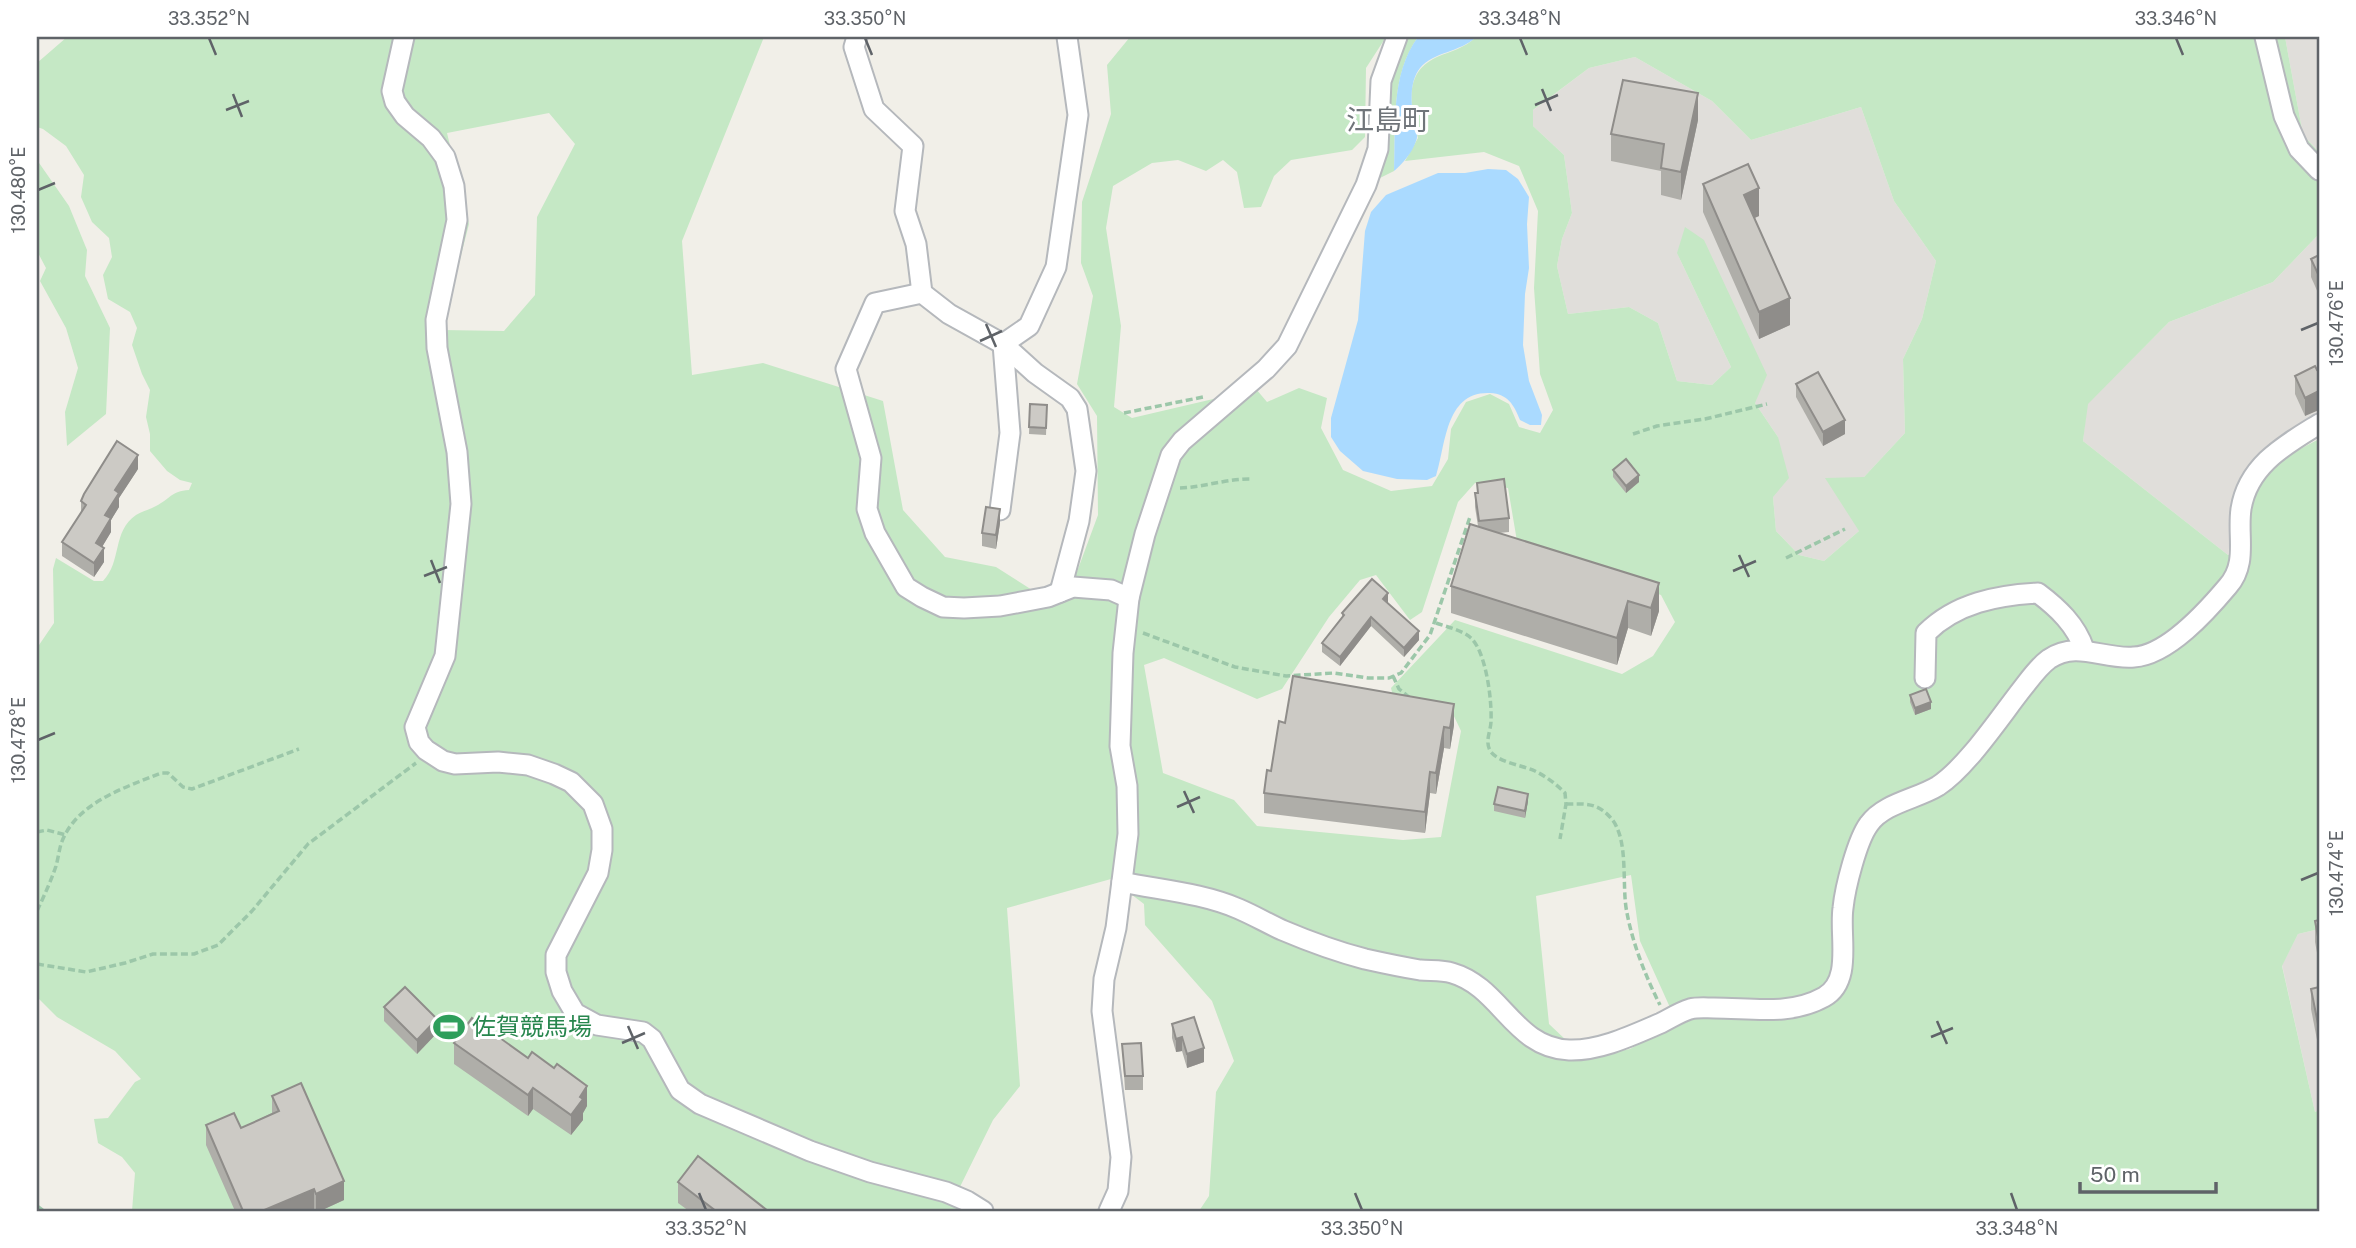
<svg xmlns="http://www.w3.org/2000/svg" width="2356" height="1248" font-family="'Public Sans','Noto Sans JP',sans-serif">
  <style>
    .industrial { fill: #e0deda }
    .green { fill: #c5e8c5; fill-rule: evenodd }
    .water { fill: #aadaff }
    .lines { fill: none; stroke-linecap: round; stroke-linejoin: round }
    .minor-casing { stroke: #b5b8bc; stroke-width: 23 }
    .path { stroke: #9cc7a9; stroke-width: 3.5; stroke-dasharray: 7 3.5; stroke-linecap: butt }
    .minor { stroke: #fff; stroke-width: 19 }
    .wall { fill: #afaea9 }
    .shaded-wall { fill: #8f8d8a }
    .building { fill: #cccac5; stroke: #8f8d8a; stroke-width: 2 }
    .ticks { fill: none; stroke: #5f6368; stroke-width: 2.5 }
    .labels { text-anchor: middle; stroke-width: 6; stroke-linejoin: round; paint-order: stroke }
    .leisure-label { font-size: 24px; fill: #27864d; stroke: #fff; text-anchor: start }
    .quarter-label { font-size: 28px; fill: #70757a; stroke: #fff }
    .neatline { fill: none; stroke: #5f6368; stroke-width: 2.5 }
    .ticks-label { font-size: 18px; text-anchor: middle; fill: #5f6368 }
  </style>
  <rect width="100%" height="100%" fill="#f1efe8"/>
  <g class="industrial">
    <polygon points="2285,37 2319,37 2319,152 2303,135"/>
    <polygon points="1635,57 1712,101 1751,140 1861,107 1894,201 1936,261 1922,319 1903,359 1905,433 1864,477 1859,531 1824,561 1799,555 1776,531 1773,497 1778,437 1755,403 1677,253 1731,367 1712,385 1677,381 1658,323 1629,307 1568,314 1557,266 1562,239 1572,213 1564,155 1533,126 1532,111 1589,68"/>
    <polygon points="2319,234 2319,417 2265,449 2235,491 2228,555 2083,441 2087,404 2169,322 2273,282"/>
    <polygon points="2319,929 2319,1110 2315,1112 2282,965 2298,934"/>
  </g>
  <g class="green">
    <path d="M 67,37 L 764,37 L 682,241 L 692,375 L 763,363 L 883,401 L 903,510 L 945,557 L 996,567 L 1054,604 L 1068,596 L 1098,515 L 1097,416 L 1077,384 L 1093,296 L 1081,263 L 1082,202 L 1111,114 L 1107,65 L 1130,37 L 1386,37 L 1366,68 L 1365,137 L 1352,150 L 1291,160 L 1274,176 L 1261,207 L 1244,208 L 1237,172 L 1223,160 L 1206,171 L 1178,160 L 1152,163 L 1113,186 L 1106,228 L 1121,326 L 1114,407 L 1132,418 L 1256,389 L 1267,402 L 1299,388 L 1327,398 L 1321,428 L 1343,470 L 1391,491 L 1432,486 L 1448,459 L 1451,429 L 1466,402 L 1490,394 L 1509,404 L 1519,427 L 1540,433 L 1553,410 L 1540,374 L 1534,288 L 1538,211 L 1519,166 L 1484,152 L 1405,161 L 1418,138 C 1411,107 1402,73 1437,57 C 1451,51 1465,48 1476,37 L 2285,37 L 2303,135 L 2319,152 L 2319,234 L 2273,282 L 2169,322 L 2088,404 L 2083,441 L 2228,555 L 2249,547 L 2249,503 L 2274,463 L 2319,439 L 2319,929 L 2298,934 L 2282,966 L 2315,1112 L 2319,1110 L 2319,1211 L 1199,1211 L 1209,1196 L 1216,1092 L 1234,1061 L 1212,1001 L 1145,925 L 1144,904 L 1111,879 L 1007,908 L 1020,1086 L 993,1120 L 952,1203 L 968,1211 L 132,1211 L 135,1173 L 122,1157 L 98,1143 L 94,1119 L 108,1118 L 135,1082 L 141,1079 L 115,1051 L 57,1017 L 37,997 L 37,648 L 54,623 L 53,569 L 56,558 L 94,581 L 103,581 C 122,562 112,531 136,515 C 142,511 149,510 156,506 C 170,499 171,491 189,490 L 192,483 L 180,480 L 167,471 L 150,451 L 150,434 L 146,417 L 150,390 L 142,374 L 132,345 L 137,328 L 130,312 L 108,299 L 103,275 L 112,257 L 109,238 L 92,222 L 81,197 L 84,175 L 66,146 L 43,129 L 37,127 L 37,63 ZM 1635,57 L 1712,101 L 1751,140 L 1861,107 L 1894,201 L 1936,261 L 1922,319 L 1903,359 L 1905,433 L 1864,477 L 1825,478 L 1859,531 L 1824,561 L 1799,555 L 1776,531 L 1773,497 L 1789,478 L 1778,437 L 1755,403 L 1767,375 L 1704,240 L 1685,227 L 1677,253 L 1731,367 L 1712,385 L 1677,381 L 1658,323 L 1629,307 L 1568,314 L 1557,266 L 1562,239 L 1572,213 L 1564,155 L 1533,126 L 1533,110 L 1589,68 ZM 549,113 L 575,144 L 537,217 L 535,295 L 504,331 L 442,330 L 469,224 L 447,133 ZM 1475,483 L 1508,488 L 1518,547 L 1661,595 L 1675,622 L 1653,656 L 1622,674 L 1455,620 L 1391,688 L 1396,708 L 1452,712 L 1461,731 L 1441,837 L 1403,840 L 1257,826 L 1234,800 L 1163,773 L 1144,665 L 1164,658 L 1257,699 L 1282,689 L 1329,617 L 1360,580 L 1376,575 L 1410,620 L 1422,612 L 1458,502 ZM 1631,875 L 1640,941 L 1677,1023 L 1630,1049 L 1585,1058 L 1549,1024 L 1536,896 Z"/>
    <path d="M 1402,37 L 1418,37 C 1390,76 1396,127 1394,171 L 1376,180 L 1386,78 Z"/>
    <polygon points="37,160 69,206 87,250 85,276 110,328 106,414 67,446 65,412 78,368 66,328 40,281 46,268 37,251"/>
  </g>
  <g class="water">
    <path d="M 1418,37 L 1476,37 C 1461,52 1433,52 1420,68 C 1409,82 1411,104 1414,120 C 1415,127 1419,135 1416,141 C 1412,153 1403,163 1394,171 C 1396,127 1390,75 1418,37 Z"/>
    <path d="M 1488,169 L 1506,170 L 1518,179 L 1529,197 L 1527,224 L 1529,268 L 1525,294 L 1523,345 L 1529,381 L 1542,415 L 1541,425 L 1530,425 L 1520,420 C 1514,405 1508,394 1490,393 C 1445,391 1446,445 1436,476 L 1427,480 L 1397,479 L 1363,471 L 1340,451 L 1331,437 L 1331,418 L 1358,320 L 1365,231 L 1371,212 L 1386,195 L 1438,173 L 1465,173 Z"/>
  </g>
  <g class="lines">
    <defs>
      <g id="minor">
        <polyline points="404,37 392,91 395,102 405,116 431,138 445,157 454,186 457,220 436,320 437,348 457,452 461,504 445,656 415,727 419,742 426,750 443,761 455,764 498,762 528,765 554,774 571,782 593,804 602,829 602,850 598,873 556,955 556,972 562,991 575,1013 597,1025 643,1032 652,1039 680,1090 700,1104 810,1151 870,1172 946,1192 967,1201 983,1211"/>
        <polyline points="857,37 854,47 874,109 913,146 905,211 916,244 922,293 949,314 1003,344 1035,373 1070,398 1077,409 1086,471 1079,521 1060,592"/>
        <polyline points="2265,37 2284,116 2299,149 2319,170"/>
        <polyline points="922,293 875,303 846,369 871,458 867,509 875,533 906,587 922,597 943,607 964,608 1000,606 1048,597 1073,587 1111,590 1129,598"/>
        <polyline points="1000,510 1010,433 1003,344 1029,326 1056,267 1078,115 1067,37"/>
        <path d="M 1925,678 L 1926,633 C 1956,603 1998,595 2038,593 C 2058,608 2076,625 2084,649"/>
        <path d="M 1122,882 C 1160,890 1202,893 1239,909 C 1253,915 1267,923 1282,930 C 1308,941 1338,952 1365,959 C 1383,963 1402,967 1420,970 C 1431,971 1442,970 1452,973 C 1501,987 1514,1048 1569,1050 C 1600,1051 1633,1035 1661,1023 C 1671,1018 1680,1012 1690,1009 C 1698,1007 1706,1008 1714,1008 C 1751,1008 1790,1016 1824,997 C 1853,981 1839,936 1843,908 C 1845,888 1857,840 1869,824 C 1884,803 1917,799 1938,786 C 1967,767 2000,717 2022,689 C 2030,679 2038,667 2049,659 C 2077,640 2104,660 2134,657 C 2168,655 2207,611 2228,586 C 2248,563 2237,536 2241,509 C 2248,465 2285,445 2319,424"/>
        <polyline points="1109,1211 1118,1191 1121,1157 1102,1011 1104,979 1116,928 1128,834 1127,786 1120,746 1123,653 1129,598 1145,534 1171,455 1182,441 1266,369 1287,346 1366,185 1378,149 1381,81 1397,37"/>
      </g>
    </defs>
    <use href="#minor" class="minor-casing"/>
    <g class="path">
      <polyline points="1124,413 1203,397"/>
      <polyline points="1633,434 1657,426 1705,419 1767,404"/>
      <path d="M 1180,488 C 1204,487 1226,479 1250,479"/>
      <polyline points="1786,558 1845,529"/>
      <path d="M 1436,623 C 1447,627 1462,630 1471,638 C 1486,652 1492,700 1491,721 C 1491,731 1484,742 1491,752 C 1500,763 1522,765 1535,771 C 1547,777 1556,784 1565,793 L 1566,804 L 1560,839"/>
      <polyline points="1143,633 1235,667 1286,676 1334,673 1368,678 1389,678 1401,673 1430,635 1470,517"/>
      <polyline points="1393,676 1399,689 1409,697"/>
      <path d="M 1566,804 C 1585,804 1596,802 1610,817 C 1630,838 1621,886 1627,913 C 1633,945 1646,977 1660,1005"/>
      <polyline points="37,832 47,830 66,835"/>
      <path d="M 37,911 C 44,896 51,881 56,866 C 58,859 59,851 61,844 C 75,803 124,788 161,773 L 168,773 L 183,787 L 192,789 L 299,749"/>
      <polyline points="37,964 86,972 125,963 153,954 194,954 218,945 252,911 308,844 416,763"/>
      <polyline points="37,1206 44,1211"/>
    </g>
    <use href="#minor" class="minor"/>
  </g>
  <g class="wall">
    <polygon points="1698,120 1681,200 1661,195 1661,171 1611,161 1611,134"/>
    <polygon points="1703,184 1759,216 1755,218 1790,325 1759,339 1703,212"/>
    <polygon points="2319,255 2319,295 2311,277 2311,259"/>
    <polygon points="2317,370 2305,416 2295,394 2295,376"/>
    <polygon points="1796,384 1845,434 1823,446 1796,397"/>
    <polygon points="1030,404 1047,405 1046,435 1029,434"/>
    <polygon points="138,469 119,498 119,507 111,520 111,532 102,547 104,562 94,577 62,556 62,542 81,513 81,501"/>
    <polygon points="1613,470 1639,482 1626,493 1613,477"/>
    <polygon points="1477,483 1509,518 1509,532 1499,533 1659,611 1651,636 1628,628 1617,665 1451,613 1451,586 1478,526 1475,507 1475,493 1477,493"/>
    <polygon points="1000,523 996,549 982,546 982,533"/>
    <polygon points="1388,602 1387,603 1419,640 1404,657 1371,626 1340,666 1322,652 1322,643 1342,617 1342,613"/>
    <polygon points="1910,695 1931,709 1915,715 1910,702"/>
    <polygon points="1285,723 1454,725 1450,749 1444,748 1436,794 1430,793 1425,833 1264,813 1264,793"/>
    <polygon points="1528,801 1525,818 1494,811 1494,804"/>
    <polygon points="2319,920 2319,963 2315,942 2315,921"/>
    <polygon points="2319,987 2319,1050 2311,1009 2311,989"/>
    <polygon points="384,1007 437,1033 417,1054 384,1021"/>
    <polygon points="1172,1024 1204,1062 1187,1068 1182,1051 1176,1052 1172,1038"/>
    <polygon points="454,1043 587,1106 583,1113 583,1120 571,1135 533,1109 528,1116 454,1064"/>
    <polygon points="1122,1044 1143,1076 1143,1090 1125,1090"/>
    <polygon points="272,1096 344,1200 320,1211 315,1211 314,1209 309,1211 235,1211 206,1145 206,1125 241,1128 272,1113"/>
    <polygon points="678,1182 768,1211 689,1211 678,1203"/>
  </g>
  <g class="shaded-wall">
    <polygon points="1698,93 1698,120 1681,200 1681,172"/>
    <polygon points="1759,188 1759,216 1744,222 1744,195"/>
    <polygon points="1790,298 1790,325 1759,339 1759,312"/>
    <polygon points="2319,391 2319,410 2305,416 2305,398"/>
    <polygon points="1845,420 1845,434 1823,446 1823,432"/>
    <polygon points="138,455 138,469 119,498 119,507 111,520 111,532 96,557 96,543 115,490"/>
    <polygon points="1639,475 1639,482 1626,493 1626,486"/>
    <polygon points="1000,509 1000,523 996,549 996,535"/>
    <polygon points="104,548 104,562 94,577 94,563"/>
    <polygon points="38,582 38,595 37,598 37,586"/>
    <polygon points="1659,583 1659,611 1651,636 1651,608"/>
    <polygon points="1388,593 1388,602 1383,608 1383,599"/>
    <polygon points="1628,601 1628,628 1617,665 1617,638"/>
    <polygon points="1371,617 1371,626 1340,666 1340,657"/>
    <polygon points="1419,631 1419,640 1404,657 1404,648"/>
    <polygon points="1931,702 1931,709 1915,715 1915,708"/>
    <polygon points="1454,704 1454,725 1450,749 1450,728"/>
    <polygon points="1444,727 1444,748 1436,794 1436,773"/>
    <polygon points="1430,772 1430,793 1425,833 1425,812"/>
    <polygon points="1528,794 1528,801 1525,818 1525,811"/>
    <polygon points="437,1019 437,1033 417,1054 417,1040"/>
    <polygon points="1182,1037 1182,1051 1176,1052 1176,1039"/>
    <polygon points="1204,1048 1204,1062 1187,1068 1187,1054"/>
    <polygon points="587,1086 587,1106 583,1113 583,1120 571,1135 571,1115 580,1097"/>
    <polygon points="533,1088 533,1109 528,1116 528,1095"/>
    <polygon points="344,1181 344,1200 320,1211 316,1211 316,1194"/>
    <polygon points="314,1189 314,1209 309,1211 262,1211"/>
  </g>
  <g class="building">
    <polygon points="1623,80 1698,93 1681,172 1661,168 1664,144 1611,134"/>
    <polygon points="1748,164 1759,188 1744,195 1790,298 1759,312 1703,184"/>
    <polygon points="2319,255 2319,276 2311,259"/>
    <polygon points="2315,366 2317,370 2319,369 2319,391 2305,398 2295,376"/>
    <polygon points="1818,372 1845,420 1823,432 1796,384"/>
    <polygon points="1030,404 1047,405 1046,428 1029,427"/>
    <polygon points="117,441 138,455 115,490 119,493 105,515 111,518 96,543 104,548 94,563 62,542 86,505 81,501 84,494"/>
    <polygon points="1626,459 1639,475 1626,486 1613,470"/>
    <polygon points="1504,479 1509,518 1479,521 1475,493 1478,493 1477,483"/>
    <polygon points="986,507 1000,509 996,535 982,533"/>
    <polygon points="1470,524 1659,583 1651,608 1628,601 1617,638 1451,586"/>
    <polygon points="1372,579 1388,593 1383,599 1419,631 1404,648 1371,617 1340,657 1322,643 1344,615 1342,613"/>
    <polygon points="1293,676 1454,704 1450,728 1444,727 1436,773 1430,772 1425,812 1264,793 1267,770 1271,771 1279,721 1285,723"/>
    <polygon points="1926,689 1931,702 1915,708 1910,695"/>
    <polygon points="1498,787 1528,794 1525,811 1494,804"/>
    <polygon points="2319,920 2319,942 2315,921"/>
    <polygon points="405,987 437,1019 417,1040 384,1007"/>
    <polygon points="2319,987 2319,1029 2311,989"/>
    <polygon points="1194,1017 1204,1048 1187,1054 1182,1037 1176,1039 1172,1024"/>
    <polygon points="472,1018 528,1058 532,1052 554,1068 557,1064 587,1086 580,1097 583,1099 571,1115 533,1088 528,1095 454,1043"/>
    <polygon points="1141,1043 1143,1076 1125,1076 1122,1044"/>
    <polygon points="301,1083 344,1181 316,1194 314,1189 262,1211 243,1211 206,1125 234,1113 241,1128 279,1111 272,1096"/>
    <polygon points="698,1156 768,1211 716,1211 678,1182"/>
  </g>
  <path class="ticks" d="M 209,38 L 216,55M 865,38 L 872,55M 1520,38 L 1527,55M 2176,38 L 2183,55M 1542,89 L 1551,111M 233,94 L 242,117M 1535,105 L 1558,95M 226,110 L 249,101M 38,190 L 55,183M 986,324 L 996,347M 2301,330 L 2318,323M 980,341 L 1002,331M 1739,555 L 1749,577M 431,560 L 440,583M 1733,571 L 1756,561M 424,576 L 447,567M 38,740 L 55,733M 1184,791 L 1194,813M 1177,807 L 1200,797M 2301,880 L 2318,873M 1937,1021 L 1947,1044M 628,1026 L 638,1049M 1931,1037 L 1953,1028M 622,1043 L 645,1033M 699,1193 L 706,1210M 1355,1193 L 1362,1210M 2011,1193 L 2017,1210"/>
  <defs>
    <symbol id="stadium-bare" viewBox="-9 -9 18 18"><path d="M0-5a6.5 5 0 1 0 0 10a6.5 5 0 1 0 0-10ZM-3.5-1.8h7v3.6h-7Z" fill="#2e9e5b" stroke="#fff" stroke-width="2.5" paint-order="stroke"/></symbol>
  </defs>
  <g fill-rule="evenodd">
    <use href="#stadium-bare" x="427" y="1005" width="44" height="44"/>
  </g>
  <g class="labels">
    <g class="leisure-label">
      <text x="472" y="1035">佐賀競馬場</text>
    </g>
    <g class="quarter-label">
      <text x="1388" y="130">江島町</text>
    </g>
  </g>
  <rect width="2356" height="1248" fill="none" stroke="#ffffff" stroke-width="77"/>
  <path d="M2080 1182v10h136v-10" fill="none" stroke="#5f6368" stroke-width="3.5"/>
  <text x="2090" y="1182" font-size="21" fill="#5f6368" stroke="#ffffff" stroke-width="5" paint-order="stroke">50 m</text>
  <rect x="38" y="38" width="2280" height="1172" class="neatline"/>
  <g class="ticks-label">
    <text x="209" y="25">33.352°N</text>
    <text x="865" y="25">33.350°N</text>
    <text x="1520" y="25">33.348°N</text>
    <text x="2176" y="25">33.346°N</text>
    <text transform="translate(19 190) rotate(-90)" y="6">130.480°E</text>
    <text transform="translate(2337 323) rotate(-90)" y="6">130.476°E</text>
    <text transform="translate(19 740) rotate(-90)" y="6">130.478°E</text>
    <text transform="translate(2337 873) rotate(-90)" y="6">130.474°E</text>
    <text x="706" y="1235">33.352°N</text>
    <text x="1362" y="1235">33.350°N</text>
    <text x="2017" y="1235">33.348°N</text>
  </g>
</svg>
